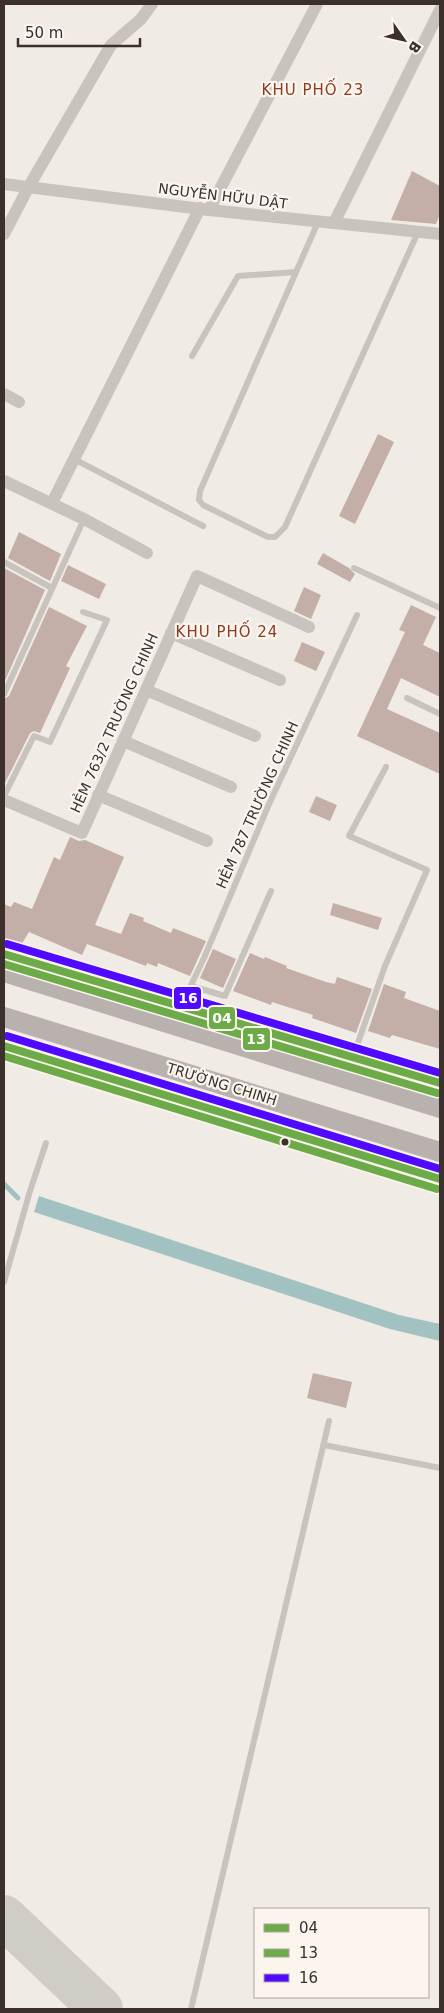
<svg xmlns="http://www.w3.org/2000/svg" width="444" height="2013" font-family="'DejaVu Sans',sans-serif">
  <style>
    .water { fill: #a1c2c1 }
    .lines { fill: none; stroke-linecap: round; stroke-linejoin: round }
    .stream { stroke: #a1c2c1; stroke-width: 5 }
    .taxiway { stroke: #d0ccc6; stroke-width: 44 }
    .building { fill: #c3afa7 }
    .service { stroke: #c9c3be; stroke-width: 6 }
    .minor { stroke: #c9c3be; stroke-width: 12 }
    .primary { stroke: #b8b1ad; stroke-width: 20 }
    .bus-1-casing { stroke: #fbf5ee; stroke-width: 11 }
    .bus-2-casing { stroke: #fbf5ee; stroke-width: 11 }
    .bus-3-casing { stroke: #fbf5ee; stroke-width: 11 }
    .bus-1 { stroke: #6daa48; stroke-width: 8 }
    .bus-2 { stroke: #6daa48; stroke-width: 8 }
    .bus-3 { stroke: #4f0aff; stroke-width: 8 }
    .bus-dot { fill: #3b302b; stroke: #fbf5ee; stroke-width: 2 }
    .labels { text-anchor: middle; stroke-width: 4.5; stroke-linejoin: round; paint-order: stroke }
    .street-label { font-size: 14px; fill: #3b302b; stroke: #fbf5ee }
    .neighbourhood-label { font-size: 15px; letter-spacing: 1px; fill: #8c3b22; stroke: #fbf5ee }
    .line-badge { stroke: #fbf5ee; stroke-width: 2 }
    .badge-label { font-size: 14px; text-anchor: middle; font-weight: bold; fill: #fff }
  </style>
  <rect width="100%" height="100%" fill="#f0ebe5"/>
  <polygon class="water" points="39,1196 399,1315 440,1324 440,1341 390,1329 34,1212"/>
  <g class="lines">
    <polyline class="stream" points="4,1184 18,1198"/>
    <polyline class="taxiway" points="4,1917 101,2009"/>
  </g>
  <g class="building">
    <polygon points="412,171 440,186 440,214 436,224 391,220"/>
    <polygon points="378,434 394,442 355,524 339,516"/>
    <polygon points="19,532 61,554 50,581 8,558"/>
    <polygon points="323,553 349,568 355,574 350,582 317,564"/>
    <polygon points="68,565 106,584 99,599 61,581"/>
    <polygon points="4,568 45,590 4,683"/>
    <polygon points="304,587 321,595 311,619 294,611"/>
    <polygon points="411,605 436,617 423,645 440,653 440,697 401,678 387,709 440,733 440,774 357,736 405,632 399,630"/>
    <polygon points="49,607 87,626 66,666 70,668 40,733 34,731 30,733 4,785 4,699 9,696"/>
    <polygon points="302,642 325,652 316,671 294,661"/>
    <polygon points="316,796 337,805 330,821 309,812"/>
    <polygon points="70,837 79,841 85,840 124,857 95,925 121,934 130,913 144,918 143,921 171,933 173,928 206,941 190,976 158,963 157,967 147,963 146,966 87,944 82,955 29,932 21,945 4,938 4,904 11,907 14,902 32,909 54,857 60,860"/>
    <polygon points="333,903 382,918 378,930 330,915"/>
    <polygon points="213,949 236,959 223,988 200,978"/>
    <polygon points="250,953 264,959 265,957 287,966 286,968 326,982 335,984 337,977 372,989 356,1033 312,1018 313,1015 272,1002 271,1005 233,991"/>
    <polygon points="384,984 406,992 404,998 440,1011 440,1049 392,1035 390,1038 368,1031"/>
    <polygon points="313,1373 352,1382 346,1408 307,1398"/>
  </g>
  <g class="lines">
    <g class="service">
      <polyline points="318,222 200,491 199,500 203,505 268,537 275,537 285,527 418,232"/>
      <polyline points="192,356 238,276 296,272"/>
      <polyline points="74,459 203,526"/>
      <polyline points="4,562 52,588"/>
      <polyline points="354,568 440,608"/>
      <polyline points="4,694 84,519"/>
      <polyline points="407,698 440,714"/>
      <polyline points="4,796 34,736 50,742 107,620 83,612"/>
      <polyline points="191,986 225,996 271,891"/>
      <polyline points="182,1004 204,958 269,804 357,615"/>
      <polyline points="354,1054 385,966 427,870 349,836 386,767"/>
      <polyline points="4,1282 30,1191 46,1143"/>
      <polyline points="324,1445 440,1468"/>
      <polyline points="191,2009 329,1421"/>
    </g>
    <g class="minor">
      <polyline points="4,184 209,210 440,234"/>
      <polyline points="209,210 317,4"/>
      <polyline points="334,223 440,10"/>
      <polyline points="4,234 28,188 111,45 141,19 152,4"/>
      <polyline points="4,394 19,402"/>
      <polyline points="4,481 84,519 147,553"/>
      <polyline points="52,503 200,208"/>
      <polyline points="171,633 280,680"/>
      <polyline points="146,690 255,736"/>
      <polyline points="123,741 231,787"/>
      <polyline points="98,795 207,841"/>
      <polyline points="4,800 82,833 197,576 309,627"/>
    </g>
    <g class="primary">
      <polyline points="4,954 440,1083"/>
      <polyline points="4,972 440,1108"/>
      <polyline points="4,1017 440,1152"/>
      <polyline points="4,1046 440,1179"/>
    </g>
    <defs>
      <g id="bus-1">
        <polyline points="4,954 440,1083"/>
        <polyline points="4,1046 440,1179"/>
      </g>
      <g id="bus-2">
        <polyline points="4,964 437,1093"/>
        <polyline points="4,1056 437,1189"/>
      </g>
      <g id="bus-3">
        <polyline points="7,944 440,1073"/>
        <polyline points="7,1036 440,1169"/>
      </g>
    </defs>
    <use href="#bus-1" class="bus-1-casing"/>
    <use href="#bus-2" class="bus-2-casing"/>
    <use href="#bus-3" class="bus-3-casing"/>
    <use href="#bus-1" class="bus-1"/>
    <use href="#bus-2" class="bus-2"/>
    <use href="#bus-3" class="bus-3"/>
  </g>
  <circle class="bus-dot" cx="285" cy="1142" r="4.5"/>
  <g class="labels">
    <g class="street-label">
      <text transform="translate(223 196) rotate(7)" y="5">NGUYỄN HỮU DẬT</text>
      <text transform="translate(114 723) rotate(-66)" y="5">HẺM 763/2 TRƯỜNG CHINH</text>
      <text transform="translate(257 805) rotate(-66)" y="5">HẺM 787 TRƯỜNG CHINH</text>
      <text transform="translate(222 1084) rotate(17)" y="5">TRƯỜNG CHINH</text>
    </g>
    <g class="neighbourhood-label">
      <text x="313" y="95">KHU PHỐ 23</text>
      <text x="227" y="637">KHU PHỐ 24</text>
    </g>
  </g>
  <g class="line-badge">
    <rect x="173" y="986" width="29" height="24" rx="5" fill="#4f0aff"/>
    <rect x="208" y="1006" width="28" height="24" rx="5" fill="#6daa48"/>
    <rect x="242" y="1027" width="29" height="24" rx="5" fill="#6daa48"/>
  </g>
  <g class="badge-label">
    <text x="188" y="1003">16</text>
    <text x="222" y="1023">04</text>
    <text x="256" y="1044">13</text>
  </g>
  <rect width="444" height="2013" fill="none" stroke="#3b302b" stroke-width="10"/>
  <rect x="254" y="1908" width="175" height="90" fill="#fbf5ee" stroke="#aea6a0"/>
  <rect x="264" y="1924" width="25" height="8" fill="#6daa48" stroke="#aea6a0"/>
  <text x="299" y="1933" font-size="15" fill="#3b302b">04</text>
  <rect x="264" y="1949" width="25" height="8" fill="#6daa48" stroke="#aea6a0"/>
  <text x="299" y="1958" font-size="15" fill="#3b302b">13</text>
  <rect x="264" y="1974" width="25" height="8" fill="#4f0aff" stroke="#aea6a0"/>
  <text x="299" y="1983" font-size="15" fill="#3b302b">16</text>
  <g transform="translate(404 40) rotate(124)" stroke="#fbf5ee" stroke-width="4" paint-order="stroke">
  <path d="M0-4L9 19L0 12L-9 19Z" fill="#3b302b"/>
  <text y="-8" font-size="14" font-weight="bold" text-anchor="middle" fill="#3b302b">B</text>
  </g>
  <path d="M18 38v8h122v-8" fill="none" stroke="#3b302b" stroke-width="2.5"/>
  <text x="25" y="38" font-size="15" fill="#3b302b" stroke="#fbf5ee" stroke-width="4" paint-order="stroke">50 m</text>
</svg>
